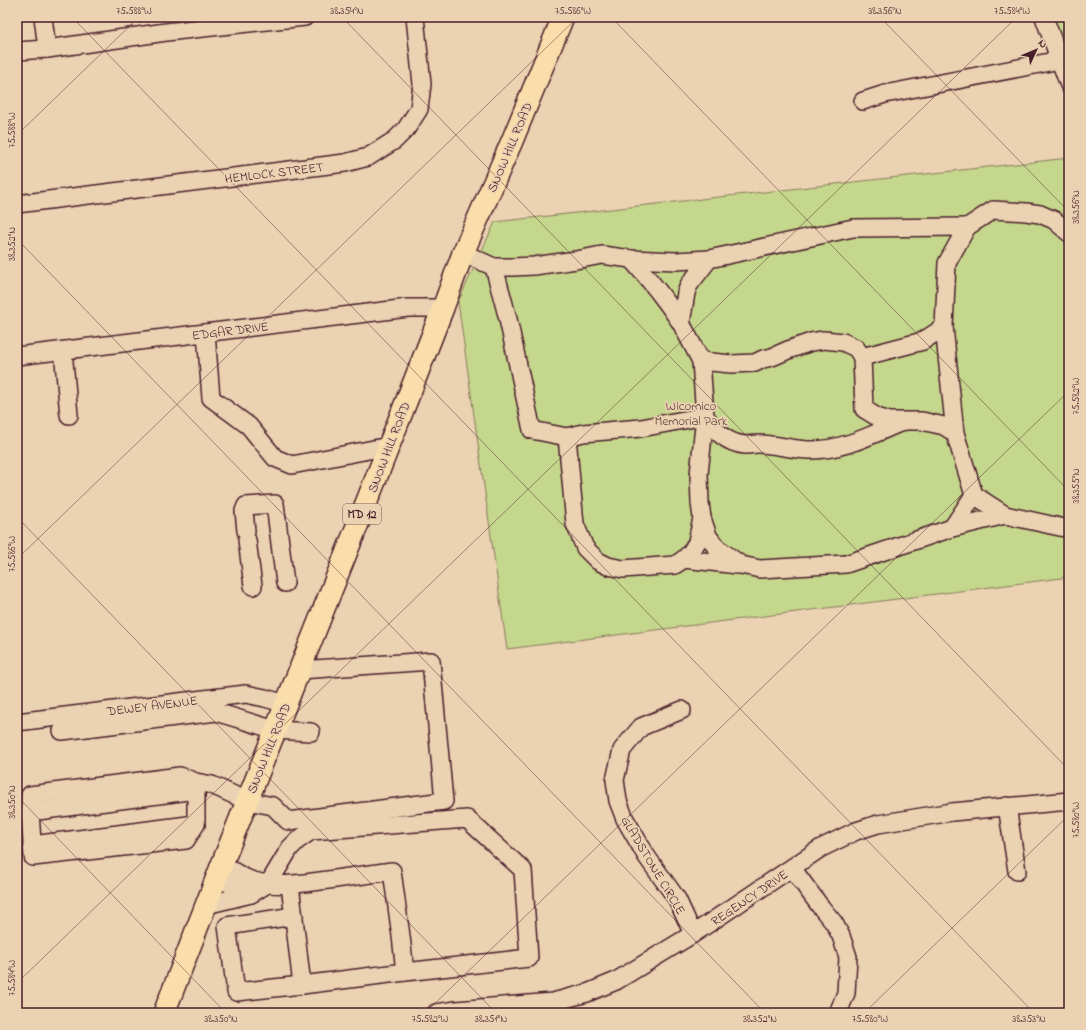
<svg xmlns="http://www.w3.org/2000/svg" width="1086" height="1030" font-family="'Indie Flower',sans-serif">
  <style>
    .green { fill: #c5d78c; stroke: #887b5c }
    .lines { fill: none; stroke-linecap: round; stroke-linejoin: round }
    .minor-casing { stroke: #4a1f2b; stroke-width: 20 }
    .major-casing { stroke: #4a1f2b; stroke-width: 24 }
    .minor { stroke: #ead2b2; stroke-width: 17 }
    .major { stroke: #f9deab; stroke-width: 21 }
    .ticks { fill: none; stroke: #4a1f2b; stroke-width: 1; stroke-opacity: 0.45 }
    .labels { text-anchor: middle; stroke-width: 3.5; stroke-linejoin: round; paint-order: stroke }
    .shield { fill: #ead2b2; stroke: #7a5554; stroke-width: 1 }
    .shield-label { font-size: 12px; font-weight: bold; fill: #4a1f2b }
    .street-label { font-size: 13px; fill: #4a1f2b; stroke: #ead2b2 }
    .park-label { font-size: 13px; fill: #5c3b3a; stroke: #ead2b2 }
    .neatline { fill: none; stroke: #4a1f2b; stroke-width: 1.5 }
    .ticks-label { font-size: 10px; text-anchor: middle; fill: #4a1f2b }
  </style>
  <rect width="100%" height="100%" fill="#ead2b2"/>
  <filter id="ink" filterUnits="userSpaceOnUse"><feTurbulence type="fractalNoise" baseFrequency=".025" numOctaves="2"/><feDisplacementMap in="SourceGraphic" scale="8" xChannelSelector="R" yChannelSelector="G"/><feConvolveMatrix kernelMatrix="1 2 1 2 8 2 1 2 1" color-interpolation-filters="sRGB"/></filter>
  <g filter="url(#ink)">
    <g class="green">
      <polygon points="1052,17 1069,17 1069,61"/>
      <polygon points="1069,158 1069,577 507,649 458,302 495,222"/>
      <polygon points="1069,579 1069,615 1064,580"/>
    </g>
    <g class="lines">
      <defs>
        <g id="minor">
          <polyline points="43,17 47,49"/>
          <polyline points="1044,17 1069,85"/>
          <polyline points="17,51 47,49 166,32 305,17"/>
          <polyline points="863,101 885,94 1060,60"/>
          <polyline points="17,204 345,163 368,157 395,140 406,129 419,109 422,84 415,17"/>
          <polyline points="463,253 494,267 512,267 534,266 576,260 602,255 631,259 676,261 709,259"/>
          <path d="M 631,259 C 650,280 666,300 681,323"/>
          <path d="M 494,267 L 508,319 L 532,430 L 567,437 L 583,433 L 641,428 L 705,416 C 715,431 726,443 745,445 C 749,445 754,444 758,444 C 762,444 766,444 770,445 C 783,446 796,450 809,450 C 842,451 873,434 902,422"/>
          <polyline points="944,327 923,341 862,357 864,409 877,417 890,421 922,421 944,426 955,433"/>
          <polyline points="206,333 211,398 249,426 275,458 292,465 389,446"/>
          <polyline points="63,351 69,415"/>
          <polyline points="17,356 408,308 443,308"/>
          <polyline points="862,357 856,348 843,342 824,340 811,342 788,350 772,357 763,359 755,363 731,364 701,361 681,323 686,293 689,285 709,259 853,228 967,227"/>
          <polyline points="701,361 705,416 699,474 700,503 702,518 708,536 716,547 741,565 760,569 846,564 952,528 1005,515 1069,529"/>
          <polyline points="567,437 575,524 585,548 598,561 608,566 623,569 675,565 684,559 691,552 697,542 702,518"/>
          <polyline points="974,495 1005,515"/>
          <polyline points="952,528 974,495 955,433 944,327 947,263 967,227 993,210 1026,212 1040,214 1054,220 1069,233"/>
          <polyline points="246,531 244,511 246,506 275,504 285,583"/>
          <polyline points="247,540 253,586"/>
          <polyline points="684,559 738,565"/>
          <polyline points="682,710 641,727 622,750 615,780 618,801 625,819 647,857 677,899 693,934"/>
          <polyline points="17,722 187,701 246,694 265,698 286,704"/>
          <polyline points="62,731 216,712 275,730 311,732"/>
          <polyline points="196,782 180,776 30,795 30,812 33,857 186,840 196,824 196,782 212,785 247,801 273,806 288,821 444,801 431,661 300,670"/>
          <polyline points="1007,806 1017,871"/>
          <polyline points="30,812 196,790"/>
          <polyline points="32,845 196,824"/>
          <polyline points="792,868 820,906 834,923 841,936 848,957 846,993 838,1013"/>
          <polyline points="217,877 239,889 251,894"/>
          <polyline points="290,885 302,985 405,972"/>
          <path d="M 206,905 L 251,894 L 269,883 L 290,848 L 298,840 L 311,831 L 467,819 L 523,870 L 529,958 L 405,972 L 401,936 L 392,871 C 370,874 349,877 328,880 C 304,883 278,888 254,881 C 242,878 232,870 222,864"/>
          <polyline points="294,916 227,926 236,992 302,985"/>
          <polyline points="436,1013 456,1010 553,1002 587,993 616,981 693,934 821,848 856,831 878,824 952,812 1069,801"/>
        </g>
        <polyline id="major" points="164,1013 222,864 373,486 443,308 463,253 512,141 563,17"/>
      </defs>
      <use href="#minor" class="minor-casing"/>
      <use href="#major" class="major-casing"/>
      <use href="#minor" class="minor"/>
      <use href="#major" class="major"/>
    </g>
  </g>
  <path class="ticks" d="M 72,17 L 1034,1013M 342,17 L 1069,770M 611,17 L 1069,491M 880,17 L 1069,212M 17,135 L 139,17M 17,239 L 765,1013M 17,517 L 496,1013M 17,559 L 578,17M 17,796 L 226,1013M 17,983 L 1017,17M 425,1013 L 1069,391M 864,1013 L 1069,815"/>
  <g class="labels">
    <rect class="shield" x="343" y="504" width="38" height="20" rx="3"/>
    <g class="shield-label">
      <text x="362" y="518">MD 12</text>
    </g>
    <g class="street-label">
      <text transform="translate(509 147) rotate(-67)" y="5">SNOW HILL ROAD</text>
      <text transform="translate(274 172) rotate(-7)" y="5">HEMLOCK STREET</text>
      <text transform="translate(230 330) rotate(-7)" y="5">EDGAR DRIVE</text>
      <text transform="translate(388 447) rotate(-69)" y="5">SNOW HILL ROAD</text>
      <text transform="translate(152 705) rotate(-7)" y="5">DEWEY AVENUE</text>
      <text transform="translate(268 748) rotate(-68)" y="5">SNOW HILL ROAD</text>
      <text transform="translate(654 865) rotate(59)" y="5">GLADSTONE CIRCLE</text>
      <text transform="translate(749 897) rotate(-34)" y="5">REGENCY DRIVE</text>
    </g>
    <g class="park-label">
      <text x="691" y="410">Wicomico<tspan x="691" dy="15">Memorial Park</tspan></text>
    </g>
  </g>
  <rect width="1086" height="1030" fill="none" stroke="#ead2b2" stroke-width="44"/>
  <g transform="translate(1036 50) rotate(46)" stroke="#ead2b2" stroke-width="3" paint-order="stroke">
  <path d="M0-3L7 15L0 10L-7 15Z" fill="#4a1f2b"/>
  <text y="-6" font-size="11" font-weight="bold" text-anchor="middle" fill="#4a1f2b">N</text>
  </g>
  <rect x="22" y="22" width="1042" height="986" class="neatline"/>
  <g class="ticks-label">
    <text x="134" y="14">75.588°W</text>
    <text x="347" y="14">38.354°N</text>
    <text x="573" y="14">75.586°W</text>
    <text x="885" y="14">38.356°N</text>
    <text x="1012" y="14">75.584°W</text>
    <text transform="translate(11 130) rotate(-90)" y="4">75.588°W</text>
    <text transform="translate(1075 207) rotate(-90)" y="4">38.356°N</text>
    <text transform="translate(11 244) rotate(-90)" y="4">38.352°N</text>
    <text transform="translate(1075 396) rotate(-90)" y="4">75.582°W</text>
    <text transform="translate(1075 486) rotate(-90)" y="4">38.355°N</text>
    <text transform="translate(11 554) rotate(-90)" y="4">75.586°W</text>
    <text transform="translate(11 802) rotate(-90)" y="4">38.350°N</text>
    <text transform="translate(1075 820) rotate(-90)" y="4">75.580°W</text>
    <text transform="translate(11 978) rotate(-90)" y="4">75.584°W</text>
    <text x="221" y="1022">38.350°N</text>
    <text x="430" y="1022">75.582°W</text>
    <text x="491" y="1022">38.351°N</text>
    <text x="760" y="1022">38.352°N</text>
    <text x="870" y="1022">75.580°W</text>
    <text x="1029" y="1022">38.353°N</text>
  </g>
</svg>
